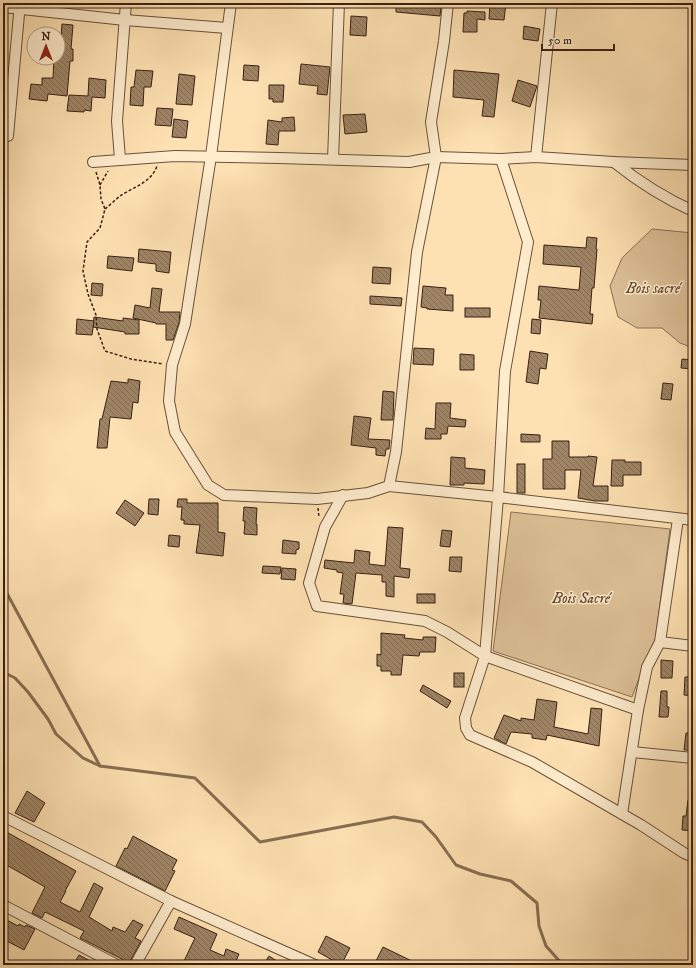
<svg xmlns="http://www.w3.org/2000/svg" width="696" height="968" font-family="'IM FELL DW Pica',serif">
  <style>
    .park { fill: #ddc097; stroke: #8b7056 }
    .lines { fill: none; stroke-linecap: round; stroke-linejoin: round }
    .stream { stroke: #876d52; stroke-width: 3 }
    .building { fill: url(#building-back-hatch); stroke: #392114 }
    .minor-casing { stroke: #6a513c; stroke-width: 12 }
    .path { stroke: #392114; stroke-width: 1.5; stroke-dasharray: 3 2; stroke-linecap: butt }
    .minor { stroke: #feeccd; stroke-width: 10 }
    .labels { text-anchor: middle; stroke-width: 3; stroke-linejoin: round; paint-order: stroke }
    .park-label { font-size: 15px; font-style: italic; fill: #624935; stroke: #feeccd }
  </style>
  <defs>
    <pattern id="building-back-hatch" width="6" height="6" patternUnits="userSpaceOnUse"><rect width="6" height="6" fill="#9f8566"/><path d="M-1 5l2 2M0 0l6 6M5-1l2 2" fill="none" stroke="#836c53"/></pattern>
  </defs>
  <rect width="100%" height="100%" fill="#fee1b2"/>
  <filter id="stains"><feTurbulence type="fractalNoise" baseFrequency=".005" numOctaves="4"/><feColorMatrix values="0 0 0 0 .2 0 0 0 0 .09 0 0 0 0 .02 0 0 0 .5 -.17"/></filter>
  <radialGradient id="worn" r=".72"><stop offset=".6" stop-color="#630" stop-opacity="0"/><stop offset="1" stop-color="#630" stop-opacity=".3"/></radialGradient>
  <g class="park">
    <polygon points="652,229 693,233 693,348 680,343 662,328 637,328 618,317 610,286 622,258"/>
    <polygon points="511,512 670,529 654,648 641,673 632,697 493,651"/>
  </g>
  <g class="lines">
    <g class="stream">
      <polyline points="3,586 100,766 195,778 260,842 394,817 422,822 436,837 456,865 480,874 511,881 537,903 539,926 546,946 563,965"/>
      <polyline points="3,672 15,678 28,692 48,719 56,734 83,758 100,766"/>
    </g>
  </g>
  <g class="building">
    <polygon points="396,3 441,6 440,16 396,12"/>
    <polygon points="490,3 506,3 504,20 489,19"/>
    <polygon points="467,11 485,12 485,20 477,19 477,32 463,32 464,13 467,13"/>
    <polygon points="351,16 367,17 366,36 350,35"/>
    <polygon points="62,24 73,25 71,49 73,49 73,61 70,61 67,96 48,94 47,101 29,99 31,84 42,85 42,78 53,78 54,58 58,58 58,49 60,49"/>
    <polygon points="524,26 540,29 538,41 523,39"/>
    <polygon points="301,64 330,67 327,95 317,94 318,86 299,84"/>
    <polygon points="244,65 259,66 258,81 243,80"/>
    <polygon points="136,70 153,71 151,87 144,87 143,106 130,105 131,87 134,87"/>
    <polygon points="454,70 499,74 494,117 482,116 484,100 453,97"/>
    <polygon points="179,74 195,76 192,105 176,104"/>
    <polygon points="89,78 106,80 105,98 92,97 91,111 84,110 84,112 67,111 69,95 88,96"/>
    <polygon points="518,80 537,86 530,107 512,101"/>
    <polygon points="269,85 284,85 283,102 273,102 273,99 269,99"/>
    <polygon points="157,108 173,109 171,126 155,125"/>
    <polygon points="365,114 367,132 345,134 343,115"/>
    <polygon points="294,117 295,131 279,131 278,145 266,144 268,120 282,122 282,118"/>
    <polygon points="174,119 188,121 186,138 172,137"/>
    <polygon points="587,237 597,238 596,249 597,249 594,288 592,288 590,314 593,314 592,324 539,318 541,300 538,300 539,286 579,290 581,267 543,264 544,245 586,248"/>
    <polygon points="139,249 171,252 169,273 156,271 156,264 138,262"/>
    <polygon points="108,256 134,258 132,271 107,268"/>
    <polygon points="373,267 391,268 390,284 372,283"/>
    <polygon points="92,283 103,284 102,296 91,295"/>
    <polygon points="423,286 446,288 445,295 453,295 453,311 427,309 427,308 421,307"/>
    <polygon points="152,288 162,289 159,312 180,312 179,323 173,340 166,340 166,324 156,324 156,323 133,318 135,305 150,308"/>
    <polygon points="370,296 402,298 401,306 370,304"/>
    <rect x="465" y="308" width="25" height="9"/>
    <polygon points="94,317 123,321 123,318 139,320 139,334 125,334 125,332 93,327"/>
    <polygon points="77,319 94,321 92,335 76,334"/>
    <polygon points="532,319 541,320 540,334 531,333"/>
    <polygon points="414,348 434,349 433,365 413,364"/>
    <polygon points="530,351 548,354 546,369 540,368 538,384 526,382"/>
    <polygon points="460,354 474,355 474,370 460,370"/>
    <polygon points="682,359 693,360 693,369 681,368"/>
    <polygon points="128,379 140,381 138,403 133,402 131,419 110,417 107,448 97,448 100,419 102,419 111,381 128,383"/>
    <polygon points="663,383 673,384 671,400 661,399"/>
    <polygon points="383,391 394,392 393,420 381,420"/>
    <polygon points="436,403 451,403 450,418 466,420 465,427 448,426 447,434 441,434 441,439 425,439 426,428 435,429"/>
    <polygon points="354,416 371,418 368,439 390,440 389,449 386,449 385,456 376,455 376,448 351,445"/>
    <polygon points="521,434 540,435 540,442 521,442"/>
    <polygon points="552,441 569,441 569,457 588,457 588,456 597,457 593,486 608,486 608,501 595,501 578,498 581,470 565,470 565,489 543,489 543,459 552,459"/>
    <polygon points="451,457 465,458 465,468 485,470 484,484 464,483 464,485 450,485"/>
    <polygon points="612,460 625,460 625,462 641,462 641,475 623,475 623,486 611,486"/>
    <rect x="517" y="464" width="8" height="29"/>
    <polygon points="149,499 159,499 158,515 148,514"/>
    <polygon points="178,499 187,499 187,503 218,503 218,532 225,533 223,556 196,553 200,525 184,524 184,520 181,520 182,507 177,507"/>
    <polygon points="125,500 144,513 135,526 116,513"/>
    <polygon points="244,507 257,508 256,524 257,524 257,535 244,534 245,521 243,521"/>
    <polygon points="388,527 403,528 400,568 410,569 409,578 394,576 394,597 386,596 386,582 382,582 382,575 356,573 352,604 343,603 344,594 340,594 343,573 337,572 337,570 324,568 325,560 354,563 355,550 370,552 369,564 385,566"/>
    <polygon points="442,530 452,531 450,547 440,546"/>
    <polygon points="169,535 180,536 179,547 168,546"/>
    <polygon points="283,540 299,542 299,549 296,550 296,554 282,553"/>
    <polygon points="450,557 462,557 461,572 449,571"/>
    <polygon points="263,566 281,567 280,574 262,573"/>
    <polygon points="282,568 296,569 295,580 281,579"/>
    <rect x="417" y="594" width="18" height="9"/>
    <polygon points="381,633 405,635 404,638 423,640 423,637 436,637 435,652 420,652 419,656 403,655 401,675 391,675 391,671 381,671 381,666 377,666 377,654 381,655"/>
    <polygon points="661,660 673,661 672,678 661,678"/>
    <rect x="454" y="673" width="10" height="14"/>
    <polygon points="685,677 693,677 693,696 684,695"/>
    <polygon points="423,685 451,701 447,708 420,691"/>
    <polygon points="661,691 667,691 667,707 669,707 668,717 659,717"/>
    <polygon points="537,699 557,702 554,727 588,734 591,708 602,709 599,746 547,735 546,740 532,738 532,734 511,732 506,744 494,738 504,715 521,721 521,718 534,720"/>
    <polygon points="686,733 693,733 693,750 684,750"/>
    <polygon points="27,791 45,803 34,822 15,813"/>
    <polygon points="688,800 693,800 693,831 682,830 683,816 686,816"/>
    <polygon points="3,830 76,871 65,891 66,891 60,902 80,912 94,883 103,888 89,917 112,931 113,927 125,932 133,920 143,925 135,938 141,941 128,965 122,961 122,959 80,938 84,931 45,912 42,918 32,913 45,887 3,863"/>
    <polygon points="133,836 177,860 172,870 175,871 165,891 116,866 125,848 127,849"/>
    <polygon points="179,917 217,934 210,950 224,956 226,949 239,954 236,961 235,960 232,965 193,965 184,961 195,938 174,929"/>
    <polygon points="3,918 18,926 19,924 25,927 26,925 35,929 24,950 3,939"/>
    <polygon points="326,936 350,948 341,965 318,952"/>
    <polygon points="383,947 420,965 384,965 376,961"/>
    <polygon points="79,955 98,965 73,965"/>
    <polygon points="269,956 283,965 263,965"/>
  </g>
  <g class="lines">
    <defs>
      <g id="minor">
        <polyline points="231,3 211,156 185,324 172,365 169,401 175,432 208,485 224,495 317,499 368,493 389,486 498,497 693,520"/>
        <polyline points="3,7 125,20 227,28"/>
        <polyline points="8,136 20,3"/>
        <polyline points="536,157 552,3"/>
        <polyline points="120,159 117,121 126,3"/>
        <polyline points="333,159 339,3"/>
        <polyline points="501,159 528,242 505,371 498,497 485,656 465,718 466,728 470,735 532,762 641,825 684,853 693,857"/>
        <polyline points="93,162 175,156 279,158 409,162 436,157 501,159 536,157 614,162 693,165"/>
        <path d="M 614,162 C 639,182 664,198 693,211"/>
        <polyline points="389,486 396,452 417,252 436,157 431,122 444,41 448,3"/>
        <polyline points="343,495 325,527 309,583 317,606 425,621 447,632 485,656 638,710"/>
        <polyline points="660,642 693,646"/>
        <polyline points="632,752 693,758"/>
        <polyline points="622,814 638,710 647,667 660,642 678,519"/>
        <polyline points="3,818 7,818 171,901 315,965"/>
        <polyline points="3,905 117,965"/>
        <polyline points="135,965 171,901"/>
      </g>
    </defs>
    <use href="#minor" class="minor-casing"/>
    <g class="path">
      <polyline points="96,172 100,185 101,199 105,209 100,228 87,242 83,271 88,294 96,315 97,329 105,351 131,359 163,364"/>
      <polyline points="100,185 108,171"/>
      <path d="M 105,209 C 110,205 115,200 120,196 C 133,187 151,183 157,166"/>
      <polyline points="318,508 319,517"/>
    </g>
    <use href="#minor" class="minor"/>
  </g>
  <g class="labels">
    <g class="park-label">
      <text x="653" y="293">Bois sacré</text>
      <text x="581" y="603">Bois Sacré</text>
    </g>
  </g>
  <rect width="696" height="968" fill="none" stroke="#fee1b2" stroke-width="16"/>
  <rect x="4" y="4" width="688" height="960" fill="none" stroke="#392114" stroke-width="2"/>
  <rect x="8" y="8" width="680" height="952" fill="none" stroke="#392114"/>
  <g transform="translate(46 46)"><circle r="19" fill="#feeccd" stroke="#af9b83"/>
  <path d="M0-3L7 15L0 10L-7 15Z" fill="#8f2418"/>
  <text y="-6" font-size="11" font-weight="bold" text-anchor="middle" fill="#392114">N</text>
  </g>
  <path d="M542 44v6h72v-6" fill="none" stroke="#392114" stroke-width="2"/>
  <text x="548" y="44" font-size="12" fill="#392114" stroke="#feeccd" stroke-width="3" paint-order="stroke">50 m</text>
  <rect width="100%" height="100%" filter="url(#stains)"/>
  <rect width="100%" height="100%" fill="url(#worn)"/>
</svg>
